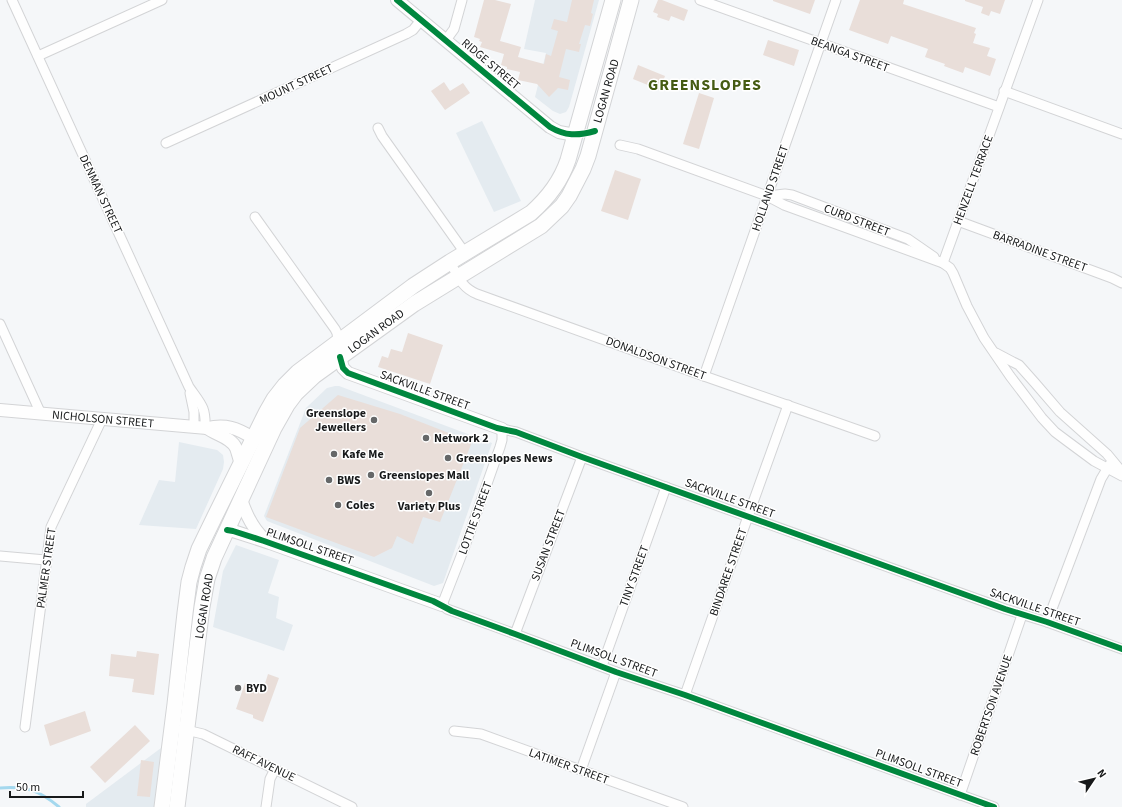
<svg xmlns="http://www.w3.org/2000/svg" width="1122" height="807" font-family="'Source Sans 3',sans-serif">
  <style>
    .built { fill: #e4ebf0 }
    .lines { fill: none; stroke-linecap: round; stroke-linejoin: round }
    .stream { stroke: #a4d8ee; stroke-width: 3 }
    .building { fill: #e9ded9 }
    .minor-casing { stroke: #d3d4d6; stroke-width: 11 }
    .tertiary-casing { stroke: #d3d4d6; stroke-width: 14 }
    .primary-casing { stroke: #d3d4d6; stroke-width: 17 }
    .minor { stroke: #fefefe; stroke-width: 9 }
    .tertiary { stroke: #fefefe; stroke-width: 12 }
    .primary { stroke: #fefefe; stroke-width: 15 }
    .cycleway-casing { stroke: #fff; stroke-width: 8 }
    .cycleway { stroke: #00873e; stroke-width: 6 }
    .poi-dot { fill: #656768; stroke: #fff; stroke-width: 1.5 }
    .labels { text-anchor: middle; stroke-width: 3; stroke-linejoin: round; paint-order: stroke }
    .street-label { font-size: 12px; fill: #17191a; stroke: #fff }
    .poi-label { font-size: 12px; font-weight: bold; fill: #17191a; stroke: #fff; text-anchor: start }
    .district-label { font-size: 16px; font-weight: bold; letter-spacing: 1px; fill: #455b13; stroke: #fff }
  </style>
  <rect width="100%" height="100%" fill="#f5f7f9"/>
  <g class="built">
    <polygon points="535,0 599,0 569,107 566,112 560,114 553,111 535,97 546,53 524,49"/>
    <polygon points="482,121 521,201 494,212 456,133"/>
    <polygon points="335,386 339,386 492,443 443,583 434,586 267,521 264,516 306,408 327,388"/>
    <polygon points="179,442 217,450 223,455 224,462 223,469 196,529 139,525 159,480 175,482"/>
    <polygon points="236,545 279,560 268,593 279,597 276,618 293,625 284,651 213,627 223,571"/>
    <polygon points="161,748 154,807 86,807 86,804"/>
  </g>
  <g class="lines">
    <path class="stream" d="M 0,788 C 26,786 39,790 59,807"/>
  </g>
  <g class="building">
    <polygon points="484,0 495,0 511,4 500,41 521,47 518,57 544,64 546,54 551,56 558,31 551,29 554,19 567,22 572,0 594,0 591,13 593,14 590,26 585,25 579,44 581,44 579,52 566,49 559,77 570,80 568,90 558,88 549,97 537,84 518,80 520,72 507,69 507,67 501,65 504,54 480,47 482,42 479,41 480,39 474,37"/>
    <polygon points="658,0 662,0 688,10 684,21 671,16 669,21 657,17 658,14 653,12"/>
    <polygon points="773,0 815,0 810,14 773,1"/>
    <polygon points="860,0 904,0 903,4 976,28 974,33 976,34 973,43 990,48 987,56 996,59 990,76 965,67 963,73 944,66 945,64 925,57 928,49 891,36 888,44 849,30"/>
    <polygon points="965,0 1005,0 1000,14 991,11 989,16 981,13 983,7 965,1"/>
    <polygon points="768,40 799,50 794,66 763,55"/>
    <polygon points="638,65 665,76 660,90 633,79"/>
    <polygon points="444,82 450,91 463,83 470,93 445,110 431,91"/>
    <polygon points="699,93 714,98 699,149 683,144"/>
    <polygon points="615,170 641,179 628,220 601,211"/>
    <polygon points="408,333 443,345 430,384 378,367 382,356 388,358 391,349 402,352"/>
    <polygon points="338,395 400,414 472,442 440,522 423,517 413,544 397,536 392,548 374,557 266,517 300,428"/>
    <polygon points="137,651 159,654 154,695 132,692 134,679 109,676 111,654 136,657"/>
    <polygon points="268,674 279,678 263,722 253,718 253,715 236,709 245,683 263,690"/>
    <polygon points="85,711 91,731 50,746 44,725"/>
    <polygon points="135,725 150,741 105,783 90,767"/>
    <polygon points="141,760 154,762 150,797 137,796"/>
  </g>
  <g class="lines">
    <defs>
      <g id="minor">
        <path d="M 12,0 L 189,387 C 201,404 206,407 205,428"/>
        <polyline points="700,0 999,107"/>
        <polyline points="1038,0 943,263 950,268 953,273 967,306 984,338 1010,376 1042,418 1055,432 1067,441 1094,461 1122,476"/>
        <polyline points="446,40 454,29 462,0"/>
        <polyline points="38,56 162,0"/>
        <polyline points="1004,91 1122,134"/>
        <polyline points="378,128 382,136 465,253"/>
        <polyline points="166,143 406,34 413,30 421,20"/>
        <polyline points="620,145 638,149 767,196 784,205 943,263"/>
        <polyline points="767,196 785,194 792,195 908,239 934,257"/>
        <polyline points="255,217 335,329 337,333 338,341"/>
        <polyline points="958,221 1112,278 1122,283"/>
        <path d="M 450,262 C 458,276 461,287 477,294 L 704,376 L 875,436"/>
        <polyline points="0,324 41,414"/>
        <polyline points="996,353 1013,362 1019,365 1035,383 1060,412 1107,454 1122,472"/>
        <polyline points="704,376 836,0"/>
        <polyline points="190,393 194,412 194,427"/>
        <polyline points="0,556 46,560"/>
        <polyline points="1047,622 1101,479 1110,464"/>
        <polyline points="515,634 582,457"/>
        <polyline points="602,666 666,487"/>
        <polyline points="685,695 741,536 788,405"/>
        <polyline points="25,727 51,527 102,419"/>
        <polyline points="182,729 203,734 352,807"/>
        <polyline points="454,731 481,734 683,807"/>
        <polyline points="581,770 616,672"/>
        <polyline points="960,795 1022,615"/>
        <polyline points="266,807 270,779 275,769"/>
        <polyline points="994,807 685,695 616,672 515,634 447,609 442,605 465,546 500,447 502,440 502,429 516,432 582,457 1005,609 1047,622 1122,649"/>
      </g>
      <g id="tertiary">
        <polyline points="397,0 550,127 559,132 575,135"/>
        <polyline points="340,357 343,368 348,373 502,429"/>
        <path d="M 0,410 L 207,428 C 226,424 237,428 253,438"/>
        <path d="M 207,428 C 216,435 231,437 236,448 C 238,453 239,459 241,464"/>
        <path d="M 241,499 C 246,515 253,529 265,540"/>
        <polyline points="227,530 233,531 270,543 442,605"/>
      </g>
      <g id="primary">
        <path d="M 162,807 L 175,704 L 185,613 L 189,582 L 193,567 L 199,549 L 215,516 L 266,413 L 274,399 L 285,385 L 298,372 L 413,286 L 450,262 L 531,213 C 548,198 561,181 568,160 L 613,0"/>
        <polyline points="177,807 202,607 207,579 214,558 274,428 287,405 296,393 314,376 414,304 541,226 562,206 569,196 583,169 588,156 631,0"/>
      </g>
    </defs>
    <use href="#minor" class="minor-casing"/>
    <use href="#tertiary" class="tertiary-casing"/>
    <use href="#primary" class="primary-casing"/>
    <use href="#minor" class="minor"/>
    <use href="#tertiary" class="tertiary"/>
    <use href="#primary" class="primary"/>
    <defs>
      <g id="cycleway">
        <path d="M 397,0 L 550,127 C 565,136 578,136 595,131"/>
        <polyline points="340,357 343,368 348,373 497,428 516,432 582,457 1005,609 1047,622 1122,649"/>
        <polyline points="227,530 233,531 264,541 433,601 452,611 515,634 616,672 685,695 994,807"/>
      </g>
    </defs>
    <use href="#cycleway" class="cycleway-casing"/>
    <use href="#cycleway" class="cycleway"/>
  </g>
  <g class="poi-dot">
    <circle cx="374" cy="420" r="4"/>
    <circle cx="426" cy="438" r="4"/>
    <circle cx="334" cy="454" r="4"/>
    <circle cx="448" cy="458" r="4"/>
    <circle cx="371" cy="475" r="4"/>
    <circle cx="329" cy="480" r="4"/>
    <circle cx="429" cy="493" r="4"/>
    <circle cx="338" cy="505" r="4"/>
    <circle cx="238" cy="688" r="4"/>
  </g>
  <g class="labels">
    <g class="street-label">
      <text transform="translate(850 54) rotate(20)" y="4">BEANGA STREET</text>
      <text transform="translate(491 64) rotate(40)" y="4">RIDGE STREET</text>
      <text transform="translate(296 84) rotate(-25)" y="4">MOUNT STREET</text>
      <text transform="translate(606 91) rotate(-74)" y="4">LOGAN ROAD</text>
      <text transform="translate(973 180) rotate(-70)" y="4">HENZELL TERRACE</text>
      <text transform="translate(770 188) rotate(-71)" y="4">HOLLAND STREET</text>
      <text transform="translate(101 194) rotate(65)" y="4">DENMAN STREET</text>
      <text transform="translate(857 220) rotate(21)" y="4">CURD STREET</text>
      <text transform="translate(1040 251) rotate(20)" y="4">BARRADINE STREET</text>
      <text transform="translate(376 331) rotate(-36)" y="4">LOGAN ROAD</text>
      <text transform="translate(656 358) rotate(20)" y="4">DONALDSON STREET</text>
      <text transform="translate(425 390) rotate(20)" y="4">SACKVILLE STREET</text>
      <text transform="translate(103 419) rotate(5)" y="4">NICHOLSON STREET</text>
      <text transform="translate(730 498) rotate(20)" y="4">SACKVILLE STREET</text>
      <text transform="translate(475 518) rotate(-70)" y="4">LOTTIE STREET</text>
      <text transform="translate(548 545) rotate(-69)" y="4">SUSAN STREET</text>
      <text transform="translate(310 546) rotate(19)" y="4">PLIMSOLL STREET</text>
      <text transform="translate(46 568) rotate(-82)" y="4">PALMER STREET</text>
      <text transform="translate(728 572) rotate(-71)" y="4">BINDAREE STREET</text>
      <text transform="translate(634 576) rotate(-70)" y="4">TINY STREET</text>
      <text transform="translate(204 606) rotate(-81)" y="4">LOGAN ROAD</text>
      <text transform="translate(1035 607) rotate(19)" y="4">SACKVILLE STREET</text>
      <text transform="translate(614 658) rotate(20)" y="4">PLIMSOLL STREET</text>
      <text transform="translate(991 705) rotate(-71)" y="4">ROBERTSON AVENUE</text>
      <text transform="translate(264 763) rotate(26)" y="4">RAFF AVENUE</text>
      <text transform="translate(569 766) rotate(20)" y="4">LATIMER STREET</text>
      <text transform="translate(919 768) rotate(20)" y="4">PLIMSOLL STREET</text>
    </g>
    <g class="poi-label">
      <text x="366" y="417" text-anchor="end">Greenslope<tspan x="366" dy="14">Jewellers</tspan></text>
      <text x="434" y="442">Network 2</text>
      <text x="342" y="458">Kafe Me</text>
      <text x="456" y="462">Greenslopes News</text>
      <text x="379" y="479">Greenslopes Mall</text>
      <text x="337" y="484">BWS</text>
      <text x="346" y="509">Coles</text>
      <text x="429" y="510" text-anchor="middle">Variety Plus</text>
      <text x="246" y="692">BYD</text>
    </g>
    <g class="district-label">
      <text x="705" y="90">GREENSLOPES</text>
    </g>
  </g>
  <g transform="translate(1094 779) rotate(55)" stroke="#ffffff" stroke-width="3" paint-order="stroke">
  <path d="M0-3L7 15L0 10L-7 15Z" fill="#17191a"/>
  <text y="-6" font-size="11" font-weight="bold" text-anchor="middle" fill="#17191a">N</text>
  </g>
  <path d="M10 791v6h73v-6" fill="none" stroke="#17191a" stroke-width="2"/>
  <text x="16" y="791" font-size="12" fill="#17191a" stroke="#ffffff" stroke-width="3" paint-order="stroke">50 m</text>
</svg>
